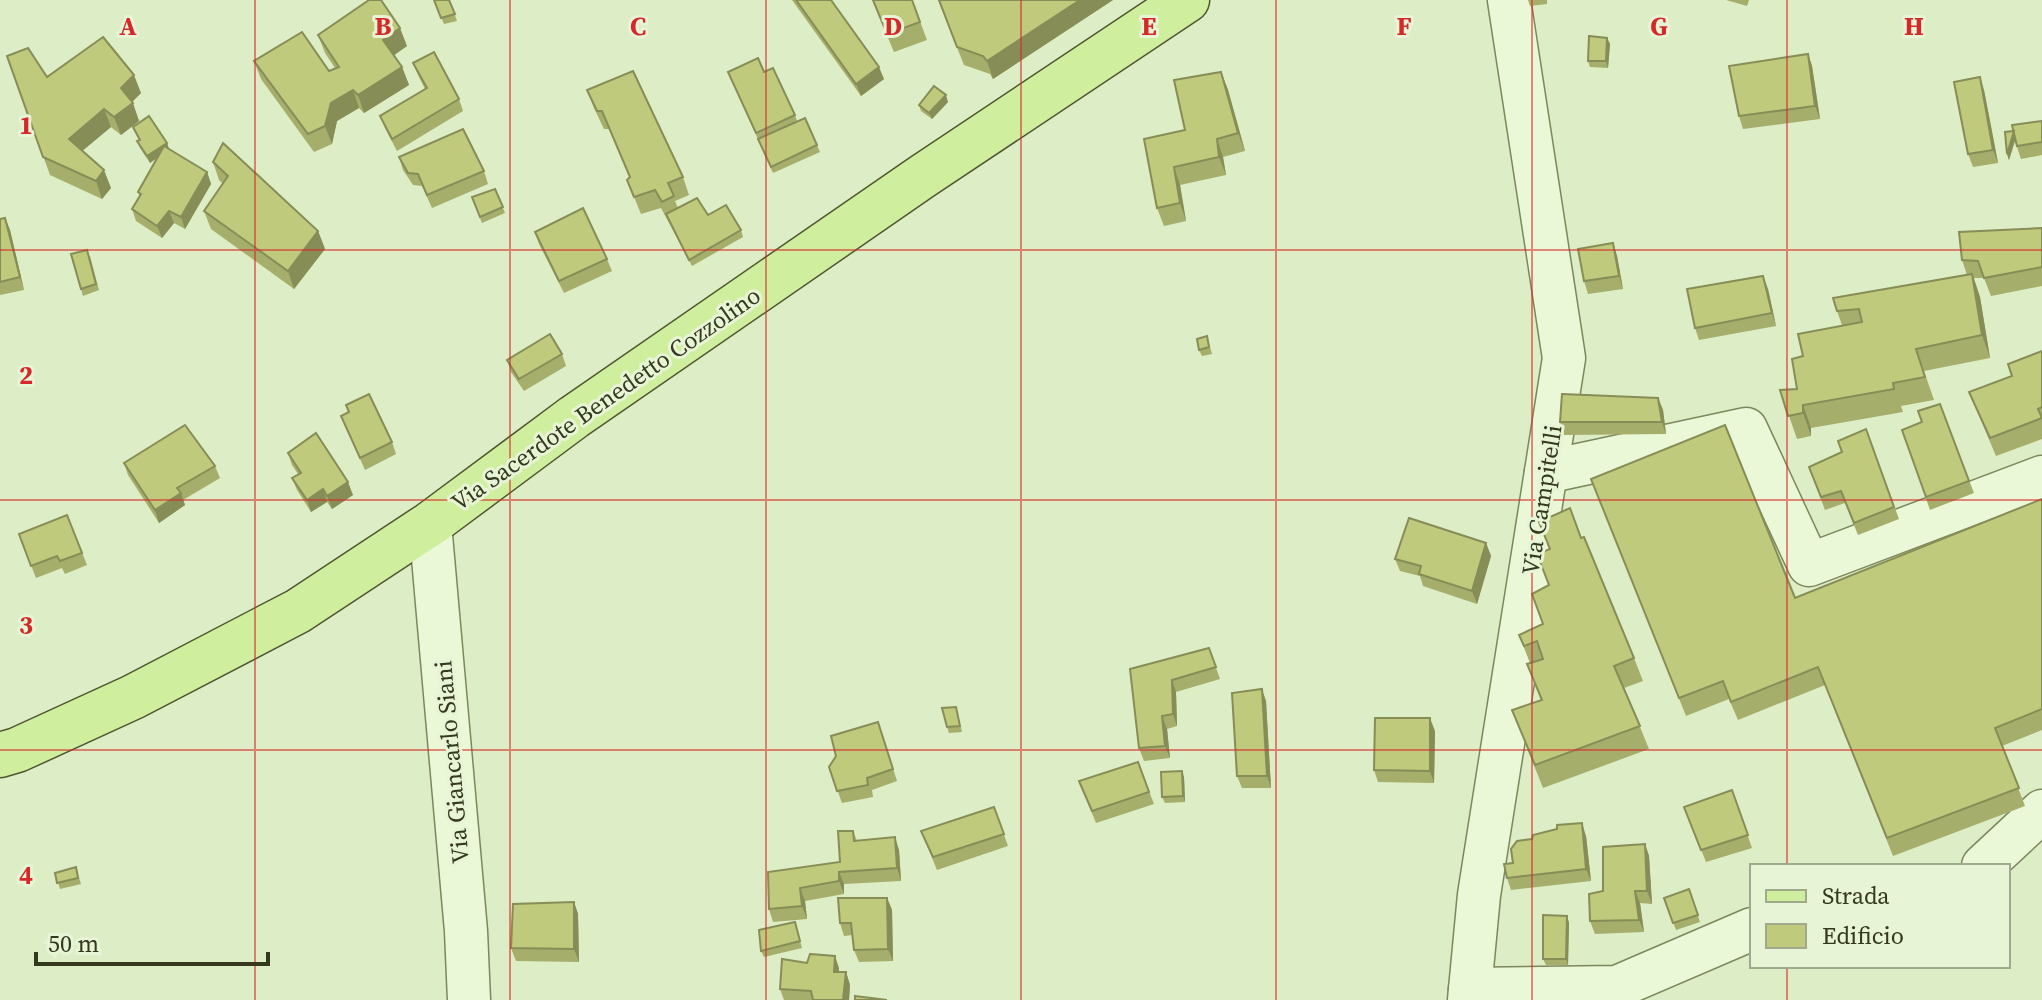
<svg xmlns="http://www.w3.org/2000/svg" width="2042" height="1000" font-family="'Source Serif 4',serif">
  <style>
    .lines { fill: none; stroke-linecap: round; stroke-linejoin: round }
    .minor-casing { stroke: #7d875c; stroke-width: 45 }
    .major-casing { stroke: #4f5530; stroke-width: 47 }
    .minor { stroke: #ebf8d8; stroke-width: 42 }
    .major { stroke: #cfef9e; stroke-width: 44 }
    .wall { fill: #a5ae6b }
    .shaded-wall { fill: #868d57 }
    .building { fill: #c0ca7c; stroke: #868d57; stroke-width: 2 }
    .grid { fill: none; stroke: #d62828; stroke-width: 2; stroke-opacity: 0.55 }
    .labels { text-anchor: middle; stroke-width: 6; stroke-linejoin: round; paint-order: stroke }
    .street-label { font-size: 24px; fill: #33381f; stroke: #e7f4d5 }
    .grid-label { font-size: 26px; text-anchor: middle; font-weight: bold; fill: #d62828; stroke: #e7f4d5; stroke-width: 6; stroke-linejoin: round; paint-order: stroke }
  </style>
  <rect width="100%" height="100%" fill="#ddedc5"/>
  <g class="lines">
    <defs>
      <g id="minor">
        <polyline points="1546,472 1746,429 1809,565 2042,477"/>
        <polyline points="430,524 466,931 469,1000"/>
        <polyline points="1983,866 2042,811"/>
        <polyline points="1470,989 1617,987 1752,929"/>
        <polyline points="1469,1000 1479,895 1564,358 1509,0"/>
      </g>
      <polyline id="major" points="0,755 17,750 133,697 298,611 430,524 574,417 923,176 1187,0"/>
    </defs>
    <use href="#minor" class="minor-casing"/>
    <use href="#major" class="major-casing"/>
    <use href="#minor" class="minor"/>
    <use href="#major" class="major"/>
  </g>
  <g class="wall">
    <polygon points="434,0 449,0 457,21 444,24"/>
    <polygon points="792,0 831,0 884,79 861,96"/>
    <polygon points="872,0 912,0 927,40 894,52"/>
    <polygon points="938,0 1113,0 993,79 990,74 964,65"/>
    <polygon points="1528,0 1547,0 1547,4 1530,6"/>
    <polygon points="1726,0 1749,0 1747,6"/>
    <polygon points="318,35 407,46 394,55 402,67 409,85 364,113 359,108 337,121 332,144 314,152 261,79 254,61 329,71 335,68 325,53"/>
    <polygon points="1607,38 1610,44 1608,68 1590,67 1588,61"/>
    <polygon points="1808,54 1812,66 1820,119 1743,129 1739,116"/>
    <polygon points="7,56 47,77 141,93 132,102 139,121 121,135 111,127 82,151 111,188 102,199 50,175"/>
    <polygon points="413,63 459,99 463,111 397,151 385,128 380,116 425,89 418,75"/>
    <polygon points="728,72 764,72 795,115 797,121 817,145 820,152 773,173"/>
    <polygon points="1221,72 1228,90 1245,151 1223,157 1226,175 1180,185 1186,221 1164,226 1157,208 1185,130"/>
    <polygon points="587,90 683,177 689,195 675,201 678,208 708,215 741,230 743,237 692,266 661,208 641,214 627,180 630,178 609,129 604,129 594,108"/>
    <polygon points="1984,90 1998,163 1973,167 1968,154"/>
    <polygon points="948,102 932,119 921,111 919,105"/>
    <polygon points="2042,121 2042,155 2021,159 2015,141 2009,160 2007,154 2013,131"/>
    <polygon points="133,127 167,143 169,149 207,172 211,184 185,229 174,223 162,238 136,221 132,209 140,197 138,192 157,158 150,163 140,148 137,141 139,140"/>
    <polygon points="399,157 484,171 488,184 432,208 422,186 413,185 403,170"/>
    <polygon points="213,162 318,231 325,249 294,289 211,229 204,211 223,184 219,180"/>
    <polygon points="495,189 505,213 482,223 472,197"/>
    <polygon points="5,218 10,230 24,290 0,295 0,219"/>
    <polygon points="2042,228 2042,286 1991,296 1984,278 1974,278 1980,297 1990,358 1924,371 1934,400 1901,406 1903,412 1811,428 1811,436 1797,439 1780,390 1797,389 1842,325 1837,311 1967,275 1962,260"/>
    <polygon points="535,232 607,259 612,271 564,293 539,244"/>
    <polygon points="1613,243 1617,256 1623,289 1588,294 1584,281"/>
    <polygon points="71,254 90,256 99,290 83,296"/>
    <polygon points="1768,289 1776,326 1699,340 1695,328"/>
    <polygon points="1207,336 1212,354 1202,356 1199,350"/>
    <polygon points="2042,351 2042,439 1996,456 1969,392 2012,376"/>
    <polygon points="562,354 566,366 524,391 511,372 507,360"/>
    <polygon points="1658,398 1663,410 1666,434 1564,435 1560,422"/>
    <polygon points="1940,404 1974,493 1930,510 1902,430 1922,422"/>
    <polygon points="349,412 392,442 396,454 365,470 341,416"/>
    <polygon points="1866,429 1899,519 1858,535 1845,503 1825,510 1809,467 1842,452"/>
    <polygon points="288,453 353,495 332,509 327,502 311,512 297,490 292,478 298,474 292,465"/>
    <polygon points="124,463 215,466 220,478 183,500 185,505 159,523 128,475"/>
    <polygon points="1591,479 1795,598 2042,499 2042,730 2002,746 2025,806 1893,856 1825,685 1738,720 1729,699 1686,716"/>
    <polygon points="67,515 87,565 65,574 62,568 36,578 19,534"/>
    <polygon points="1539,522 1581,538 1634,658 1643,681 1624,688 1649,749 1543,788 1512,710 1541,700 1527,664 1530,663 1519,635 1543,624 1549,585 1549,549"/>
    <polygon points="1486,543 1491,556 1477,604 1423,586 1420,576 1400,571 1395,559"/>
    <polygon points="1209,648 1220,679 1176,692 1177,726 1167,729 1170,758 1144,761 1139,748 1130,669"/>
    <polygon points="1266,701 1271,788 1242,788 1237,776"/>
    <polygon points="956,707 962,732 949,733 947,727"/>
    <polygon points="878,722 897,781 872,790 873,797 842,803 829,767"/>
    <polygon points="1435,731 1434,783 1378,782 1374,770"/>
    <polygon points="1138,762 1154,804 1096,823 1079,781"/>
    <polygon points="1184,777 1185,802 1165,803 1162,797"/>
    <polygon points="1732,790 1752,848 1706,862 1684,807"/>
    <polygon points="994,807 1008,846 937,870 921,831"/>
    <polygon points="853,831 857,841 899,850 901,881 844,884 844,894 805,901 807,919 773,922 769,909 840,862"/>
    <polygon points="1586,836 1591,881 1511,890 1507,878 1513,863"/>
    <polygon points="1645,844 1649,856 1652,904 1640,903 1644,932 1595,934 1590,921 1603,891"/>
    <polygon points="76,867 81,884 60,889 55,873"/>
    <polygon points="1689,889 1700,922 1676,930 1664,898"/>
    <polygon points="887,898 892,910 893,961 859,962 854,950 853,935 844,936 840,923"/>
    <polygon points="574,902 578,914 579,962 516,961 511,948"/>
    <polygon points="1567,916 1569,923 1568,965 1546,965 1543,959"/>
    <polygon points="795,922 802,948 764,957 761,951"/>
    <polygon points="839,968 839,972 846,972 850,985 849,1000 784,1000 780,989"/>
  </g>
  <g class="shaded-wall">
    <polygon points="1080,0 1113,0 993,79 987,61"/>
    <polygon points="400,28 407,46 390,58 383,40"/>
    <polygon points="1607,38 1610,44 1608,68 1606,61"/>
    <polygon points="1808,54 1812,66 1820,119 1815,106"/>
    <polygon points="402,67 409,85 364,113 358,95"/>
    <polygon points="879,67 884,79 861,96 856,84"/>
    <polygon points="1221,72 1228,90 1245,151 1238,133"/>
    <polygon points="134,75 141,93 128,106 121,88"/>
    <polygon points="1980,77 1984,90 1998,163 1993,150"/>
    <polygon points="353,90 359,108 337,121 332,144 325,126 331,103"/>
    <polygon points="946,95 948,102 932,119 929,113"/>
    <polygon points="133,103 139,121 121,135 114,117"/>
    <polygon points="104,109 111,127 75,157 69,139"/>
    <polygon points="2014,131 2016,137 2009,160 2007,154"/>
    <polygon points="1217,139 1223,157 1226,175 1219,157"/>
    <polygon points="167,143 169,149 150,163 147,156"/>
    <polygon points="1174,167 1180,185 1186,221 1180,203"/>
    <polygon points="104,170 111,188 102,199 96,181"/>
    <polygon points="207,172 211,184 185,229 181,217"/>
    <polygon points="169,211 174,223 162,238 157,226"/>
    <polygon points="5,218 10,230 24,290 20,277"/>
    <polygon points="318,231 325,249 294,289 288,271"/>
    <polygon points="1613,243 1617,256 1623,289 1619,276"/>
    <polygon points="1972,274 1980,297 1990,358 1982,335"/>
    <polygon points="1763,276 1768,289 1776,326 1772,313"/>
    <polygon points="1658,398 1663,410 1666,434 1662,422"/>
    <polygon points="1803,405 1811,428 1811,436 1803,413"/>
    <polygon points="348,482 353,495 332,509 327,496"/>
    <polygon points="323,489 327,502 311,512 307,500"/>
    <polygon points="181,493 185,505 159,523 155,510"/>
    <polygon points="1486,543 1491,556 1477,604 1472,591"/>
    <polygon points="1172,680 1176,692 1177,726 1173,714"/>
    <polygon points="1262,689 1266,701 1271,788 1267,776"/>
    <polygon points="1162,716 1167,729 1170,758 1165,746"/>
    <polygon points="1430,718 1435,731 1434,783 1430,771"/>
    <polygon points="1182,771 1184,777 1185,802 1183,796"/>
    <polygon points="1582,823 1586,836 1591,881 1586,869"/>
    <polygon points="895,837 899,850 901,881 897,868"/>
    <polygon points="1645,844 1649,856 1652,904 1647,891"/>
    <polygon points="839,872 844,884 844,894 839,881"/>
    <polygon points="800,888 805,901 807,919 802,906"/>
    <polygon points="1635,891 1640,903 1644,932 1639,920"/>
    <polygon points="887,898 892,910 893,961 888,949"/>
    <polygon points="574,902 578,914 579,962 574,949"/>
    <polygon points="1567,916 1569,923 1568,965 1566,959"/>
    <polygon points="835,956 839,968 838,984 834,972"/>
    <polygon points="846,972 850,985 849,1000 843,1000"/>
  </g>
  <g class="building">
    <polygon points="369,0 381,0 400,28 383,40 402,67 358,95 353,90 331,103 325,126 308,134 254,61 302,32 329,71 339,67 318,35"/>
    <polygon points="434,0 449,0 455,14 441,18"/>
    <polygon points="796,0 831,0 879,67 856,84"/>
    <polygon points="873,0 912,0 920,22 887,34"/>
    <polygon points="939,0 1080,0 987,61 983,56 957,47"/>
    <polygon points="1589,36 1607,38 1606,61 1588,61"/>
    <polygon points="103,37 134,75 121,88 133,103 114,117 104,109 69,139 104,170 96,181 43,157 7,56 28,48 47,77"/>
    <polygon points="434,52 459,99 392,139 380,116 427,88 413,63"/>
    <polygon points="1808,54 1815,106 1739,116 1729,66"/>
    <polygon points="758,58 764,72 773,68 795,115 756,133 728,72"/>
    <polygon points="633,71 683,177 668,183 674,196 662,202 655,190 634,197 627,180 630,177 602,111 597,111 587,90"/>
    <polygon points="1221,72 1238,133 1217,139 1219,157 1174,167 1180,203 1157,208 1144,139 1185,130 1174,80"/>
    <polygon points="1980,77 1993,150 1968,154 1954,82"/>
    <polygon points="934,86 946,95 929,113 919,105"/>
    <polygon points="149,116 167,143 147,156 137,141 140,140 133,127"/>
    <polygon points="805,118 817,145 771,167 758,139"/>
    <polygon points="2042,121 2042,142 2017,146 2012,125"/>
    <polygon points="463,129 484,171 427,195 418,174 408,173 399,157"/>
    <polygon points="2014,131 2007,154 2005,132"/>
    <polygon points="223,143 318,231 288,271 204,211 228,176 213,162"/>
    <polygon points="164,146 207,172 181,217 169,211 157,226 132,209 141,194 138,192"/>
    <polygon points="495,189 503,207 480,217 472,197"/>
    <polygon points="697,198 708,215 726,205 741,230 689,260 666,214"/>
    <polygon points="583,208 607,259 559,281 535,232"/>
    <polygon points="5,218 20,277 0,282 0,219"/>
    <polygon points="2042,228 2042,267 1984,278 1978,261 1962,260 1959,232"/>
    <polygon points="1613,243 1619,276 1584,281 1578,249"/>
    <polygon points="87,250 96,284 81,289 71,254"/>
    <polygon points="1972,274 1982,335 1916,349 1925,377 1893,383 1894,389 1803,405 1803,413 1788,416 1780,390 1797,389 1792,359 1803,356 1798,334 1862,322 1859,309 1837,311 1833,298"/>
    <polygon points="1763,276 1772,313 1695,328 1687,289"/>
    <polygon points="550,334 562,354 519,379 507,360"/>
    <polygon points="1207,336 1209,347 1199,350 1197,339"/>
    <polygon points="2042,351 2042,407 2038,409 2042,418 1990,438 1969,392 2012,376 2008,364"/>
    <polygon points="369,394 392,442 360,458 341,416 349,412 346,405"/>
    <polygon points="1562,394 1658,398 1662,422 1560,422"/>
    <polygon points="1940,404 1969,481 1926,497 1902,430 1922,422 1918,411"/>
    <polygon points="185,425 215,466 177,488 181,493 155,510 124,463"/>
    <polygon points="1725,425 1795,598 2042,499 2042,709 1995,728 2019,788 1887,838 1818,667 1731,702 1723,681 1679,698 1591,479"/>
    <polygon points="1866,429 1894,507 1854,523 1841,491 1821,497 1809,467 1842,452 1838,441"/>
    <polygon points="316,433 348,482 327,496 323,489 307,500 292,478 301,473 288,453"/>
    <polygon points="1570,508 1581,538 1584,537 1634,658 1614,666 1640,726 1535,765 1512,710 1542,700 1527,664 1543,659 1537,641 1524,646 1519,635 1543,624 1532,594 1549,585 1537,554 1550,549 1539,522"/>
    <polygon points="67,515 82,553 60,561 57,556 31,566 19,534"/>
    <polygon points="1409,518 1486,543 1472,591 1419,574 1421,566 1395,559"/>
    <polygon points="1209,648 1216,667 1172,680 1173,714 1162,716 1165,746 1139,748 1130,669"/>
    <polygon points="1262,689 1267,776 1237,776 1232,693"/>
    <polygon points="956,707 960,726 947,727 942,708"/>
    <polygon points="1375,718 1430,718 1430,771 1374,770"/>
    <polygon points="878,722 893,769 867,778 868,785 837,791 829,767 836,756 831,736"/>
    <polygon points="1138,762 1149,792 1092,811 1079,781"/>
    <polygon points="1182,771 1183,796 1162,797 1161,772"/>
    <polygon points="1732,790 1748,835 1701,850 1684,807"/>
    <polygon points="994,807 1004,834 933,857 921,831"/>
    <polygon points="1582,823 1586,869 1507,878 1504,864 1513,863 1511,849 1517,841 1532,839 1533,835 1557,829 1557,825"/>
    <polygon points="838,831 853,831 854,841 895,837 897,868 839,872 839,881 800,888 802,906 769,909 768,872 840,862"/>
    <polygon points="1645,844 1647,891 1635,891 1639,920 1590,921 1589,894 1603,891 1603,847"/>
    <polygon points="76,867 78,878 57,883 55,873"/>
    <polygon points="1689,889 1698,915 1673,923 1664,898"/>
    <polygon points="838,898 887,898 888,949 854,950 851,923 840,923"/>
    <polygon points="574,902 574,949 511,948 513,904"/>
    <polygon points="1543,915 1567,916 1566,959 1543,959"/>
    <polygon points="795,922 800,941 761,951 759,930"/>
    <polygon points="810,954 835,956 834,972 846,972 843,1000 813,1000 811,991 780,989 782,959 807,963"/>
    <polygon points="855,996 887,1000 855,1000"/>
  </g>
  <path class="grid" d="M 255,0 L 255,1000M 510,0 L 510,1000M 766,0 L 766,1000M 1021,0 L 1021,1000M 1276,0 L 1276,1000M 1532,0 L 1532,1000M 1787,0 L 1787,866M 0,250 L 2042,250M 0,500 L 2042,500M 0,750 L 2042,750M 1787,966 L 1787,1000"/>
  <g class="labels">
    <g class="street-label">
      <text transform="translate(606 399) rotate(-35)" y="8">Via Sacerdote Benedetto Cozzolino</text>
      <text transform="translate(1542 500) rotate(-81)" y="8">Via Campitelli</text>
      <text transform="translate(452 762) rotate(-95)" y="8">Via Giancarlo Siani</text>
    </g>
  </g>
  <g class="grid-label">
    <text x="128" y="35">A</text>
    <text x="383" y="35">B</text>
    <text x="638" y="35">C</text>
    <text x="893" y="35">D</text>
    <text x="1149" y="35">E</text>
    <text x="1404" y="35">F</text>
    <text x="1659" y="35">G</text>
    <text x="1914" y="35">H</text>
    <text x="26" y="134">1</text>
    <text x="26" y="384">2</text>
    <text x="26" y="634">3</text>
    <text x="26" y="884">4</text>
  </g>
  <rect x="1750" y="864" width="260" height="104" fill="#e7f4d5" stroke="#9fa98c" stroke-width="2"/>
  <rect x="1766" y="890" width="40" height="12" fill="#cfef9e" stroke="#9fa98c" stroke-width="2"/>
  <text x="1822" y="904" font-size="24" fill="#33381f">Strada</text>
  <rect x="1766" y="924" width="40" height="24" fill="#c0ca7c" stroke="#9fa98c" stroke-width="2"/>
  <text x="1822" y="944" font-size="24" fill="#33381f">Edificio</text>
  <path d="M36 952v12h232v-12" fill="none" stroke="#33381f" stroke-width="4"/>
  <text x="48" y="952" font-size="24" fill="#33381f" stroke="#e7f4d5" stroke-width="6" paint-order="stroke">50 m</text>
</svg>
